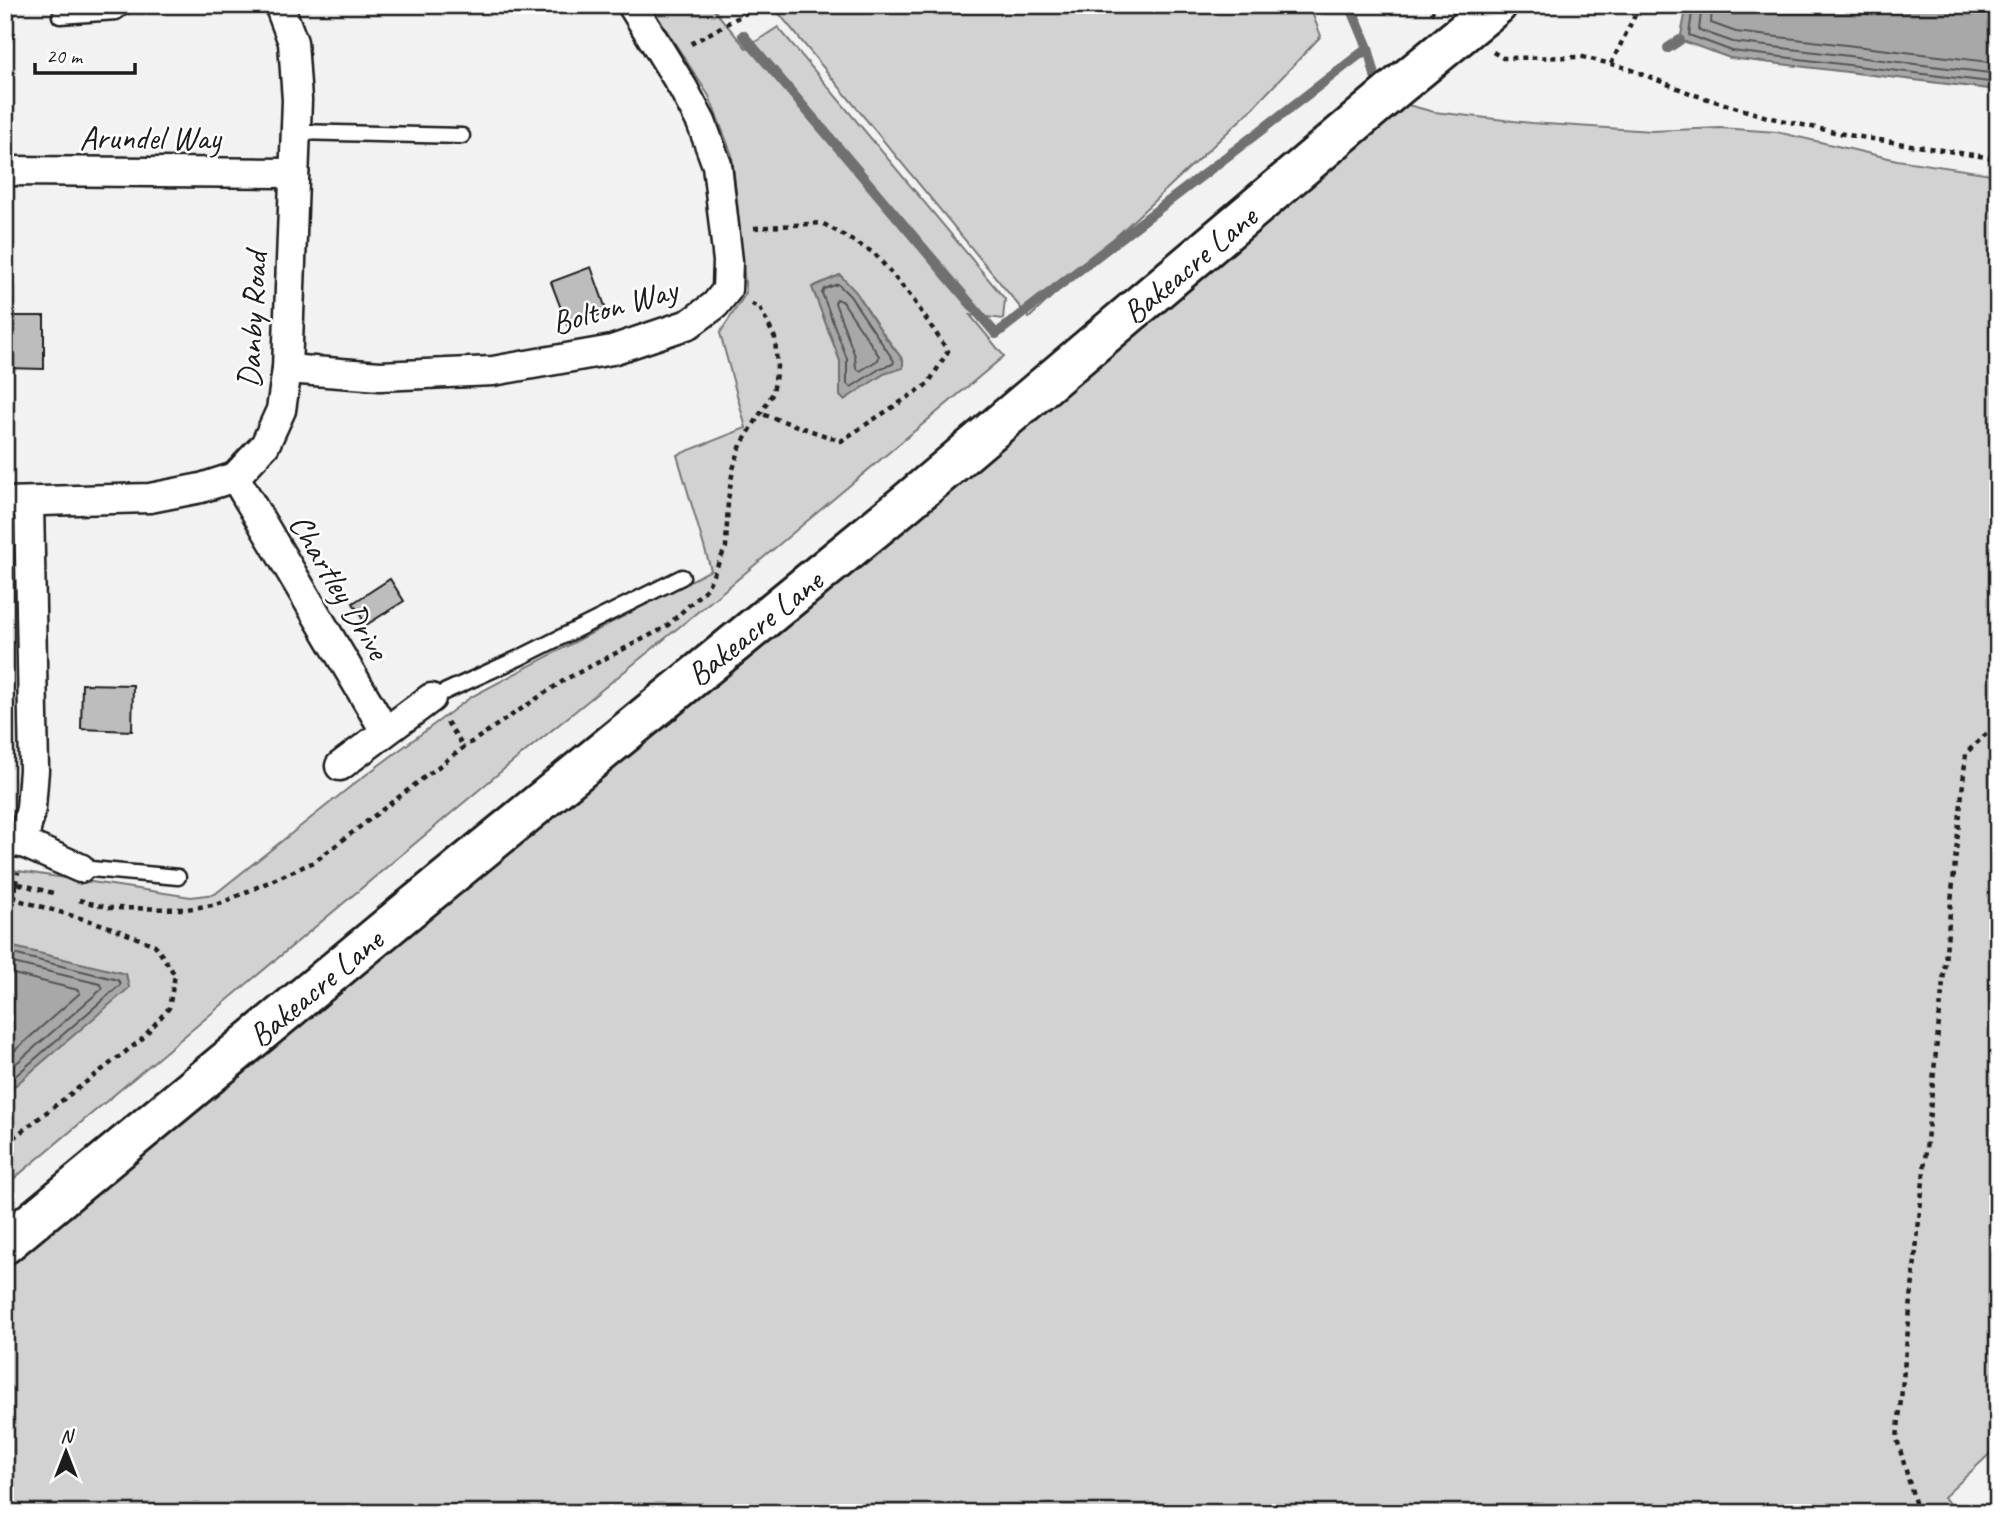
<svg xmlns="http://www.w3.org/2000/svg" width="2003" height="1518" font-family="Caveat,sans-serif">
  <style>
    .green { fill: #d2d2d2; stroke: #777; stroke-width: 2; fill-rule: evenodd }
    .water { fill: #a8a8a8; stroke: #707070; stroke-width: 2 }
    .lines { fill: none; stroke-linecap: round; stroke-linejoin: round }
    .shore { stroke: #545454; stroke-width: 2 }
    .stream { stroke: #707070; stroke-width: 10 }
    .building { fill: #bdbdbd; stroke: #1c1c1c; stroke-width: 2 }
    .lane-casing { stroke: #1c1c1c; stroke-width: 19 }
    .street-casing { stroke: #1c1c1c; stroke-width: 33 }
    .secondary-casing { stroke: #1c1c1c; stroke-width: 44 }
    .path { stroke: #1c1c1c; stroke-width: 4.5; stroke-dasharray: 5 5; stroke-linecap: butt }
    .lane { stroke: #fff; stroke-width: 14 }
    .street { stroke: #fff; stroke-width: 28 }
    .secondary { stroke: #fff; stroke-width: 38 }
    .labels { text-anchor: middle; stroke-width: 5; stroke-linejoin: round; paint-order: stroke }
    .street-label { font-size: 33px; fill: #1c1c1c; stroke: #fff }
  </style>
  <rect width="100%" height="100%" fill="#f2f2f2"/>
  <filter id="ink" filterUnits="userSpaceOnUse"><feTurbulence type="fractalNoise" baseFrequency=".0143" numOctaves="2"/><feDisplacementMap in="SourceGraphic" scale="14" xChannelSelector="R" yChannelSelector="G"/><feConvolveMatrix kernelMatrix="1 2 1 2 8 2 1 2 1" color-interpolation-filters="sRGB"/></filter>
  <g filter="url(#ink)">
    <g class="green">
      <path d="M 650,5 L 710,5 L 746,48 L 778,27 L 1005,299 L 1003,319 L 970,315 L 1004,356 L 726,589 L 504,769 L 5,1186 L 5,1094 L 129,987 L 126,974 L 5,945 L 5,869 L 191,897 L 215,894 L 355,783 L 471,697 L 711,570 L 677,455 L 746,428 L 720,333 L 746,293 L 732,155 L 709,96 ZM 840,275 L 903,360 L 844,400 L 840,395 L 840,361 L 812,287 Z"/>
      <polygon points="772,5 1309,5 1321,36 1250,111 1029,318"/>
      <polygon points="1408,105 1434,112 1531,123 1652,131 1720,128 1777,132 1897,160 1998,175 1998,1446 1944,1497 1956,1513 5,1513 5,1246 1371,109 1385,123"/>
    </g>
    <g class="water">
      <polygon points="1687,5 1998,5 1998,90 1730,58 1680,40"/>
      <polygon points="840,275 856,292 885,337 903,360 903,368 884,374 844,400 840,396 840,361 812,287"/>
      <polygon points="5,945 126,974 129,988 5,1094"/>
    </g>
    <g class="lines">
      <g class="shore">
        <polyline points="1693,5 1689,35 1732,51 1998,83"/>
        <polyline points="1702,5 1699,30 1733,42 1998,74"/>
        <polyline points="1712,5 1711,23 1736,32 1998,63"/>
        <polygon points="838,284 850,296 894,361 893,364 881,368 851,387 847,384 847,359 822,293 824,289"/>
        <polygon points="837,299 843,302 879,356 878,360 860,371 856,368 855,356 835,303"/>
        <polyline points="5,952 118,980 121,984 5,1085"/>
        <polyline points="5,961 100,984 103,988 5,1073"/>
        <polyline points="5,972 78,990 80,993 5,1059"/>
      </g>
      <g class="stream">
        <polyline points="718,5 719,5"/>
        <polyline points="1350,5 1368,48 1377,83"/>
        <polyline points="743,35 996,334 1368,48"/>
        <polyline points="1668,48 1680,40"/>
      </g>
    </g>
    <g class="building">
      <polygon points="591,267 607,312 568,327 551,282"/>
      <polygon points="5,316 44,316 44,369 5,368"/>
      <polygon points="390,579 404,601 366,625 353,603"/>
      <polygon points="82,684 133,685 132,731 81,729"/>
    </g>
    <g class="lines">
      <defs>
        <g id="lane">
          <polyline points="60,16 116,12 126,5"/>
          <polyline points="295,132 462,136"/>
          <polyline points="431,698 519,658 682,577"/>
          <polyline points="80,868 178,877"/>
        </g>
        <g id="street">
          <polyline points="5,171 294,173"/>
          <polyline points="287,369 380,376 493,371 612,350 689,324 715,305 727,290 728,261 717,165 701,122 683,88 632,5"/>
          <polyline points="235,477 385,731"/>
          <polyline points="5,502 150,498 201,488 235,477 265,445 281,410 287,369 297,100 293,42 279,5"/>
          <polyline points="340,766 431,698"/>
          <polyline points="5,841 23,843 80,868"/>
          <polyline points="23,843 31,808 34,770 29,502"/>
        </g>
        <polyline id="secondary" points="5,1244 406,912 905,504 1396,88 1497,5"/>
      </defs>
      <use href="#lane" class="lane-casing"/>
      <use href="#street" class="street-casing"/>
      <use href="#secondary" class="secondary-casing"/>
      <g class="path">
        <polyline points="1423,5 1434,13"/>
        <polyline points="691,44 760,5"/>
        <polyline points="1493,52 1503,58 1583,57 1627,68 1695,95 1767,117 1848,135 1998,159"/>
        <polyline points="1611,64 1640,5"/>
        <polyline points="754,228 822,223 874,253 910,295 948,351 928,384 841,441 762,414"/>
        <polyline points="447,722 464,747"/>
        <polyline points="5,881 16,883 18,872"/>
        <polyline points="79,900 109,908 187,909 219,904 314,862 464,747 566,679 666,627 707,588 726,547 728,500 733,469 741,445 773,393 777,367 775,338 760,308 752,304"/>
        <polyline points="5,1144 141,1040 169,1008 175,975 155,945 104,925 15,899 16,883 53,893"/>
        <polyline points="1918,1513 1897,1439 1966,753 1998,723"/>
      </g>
      <use href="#lane" class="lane"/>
      <use href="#street" class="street"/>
      <use href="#secondary" class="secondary"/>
    </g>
  </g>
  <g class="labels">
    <g class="street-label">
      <text x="150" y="149">Arundel Way</text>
      <text transform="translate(1189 264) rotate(-40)" y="12">Bakeacre Lane</text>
      <text transform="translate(614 305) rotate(-16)" y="12">Bolton Way</text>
      <text transform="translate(251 320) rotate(-87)" y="12">Danby Road</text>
      <text transform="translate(340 586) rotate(59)" y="12">Chartley Drive</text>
      <text transform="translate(754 627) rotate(-39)" y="12">Bakeacre Lane</text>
      <text transform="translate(315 987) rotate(-40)" y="12">Bakeacre Lane</text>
    </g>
  </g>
  <rect width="2003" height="1518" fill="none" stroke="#fff" stroke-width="28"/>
  <rect x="14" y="14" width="1975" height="1490" fill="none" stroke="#1c1c1c" stroke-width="2.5" filter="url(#ink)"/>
  <g transform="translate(66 1452)" stroke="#ffffff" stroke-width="5" paint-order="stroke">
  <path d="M0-5L12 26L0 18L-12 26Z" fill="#1c1c1c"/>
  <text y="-10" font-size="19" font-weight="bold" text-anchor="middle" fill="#1c1c1c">N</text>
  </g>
  <path d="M35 63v10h100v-10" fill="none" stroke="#1c1c1c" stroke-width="3.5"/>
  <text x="46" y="63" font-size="21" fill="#1c1c1c" stroke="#ffffff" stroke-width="5" paint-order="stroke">20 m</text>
</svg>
